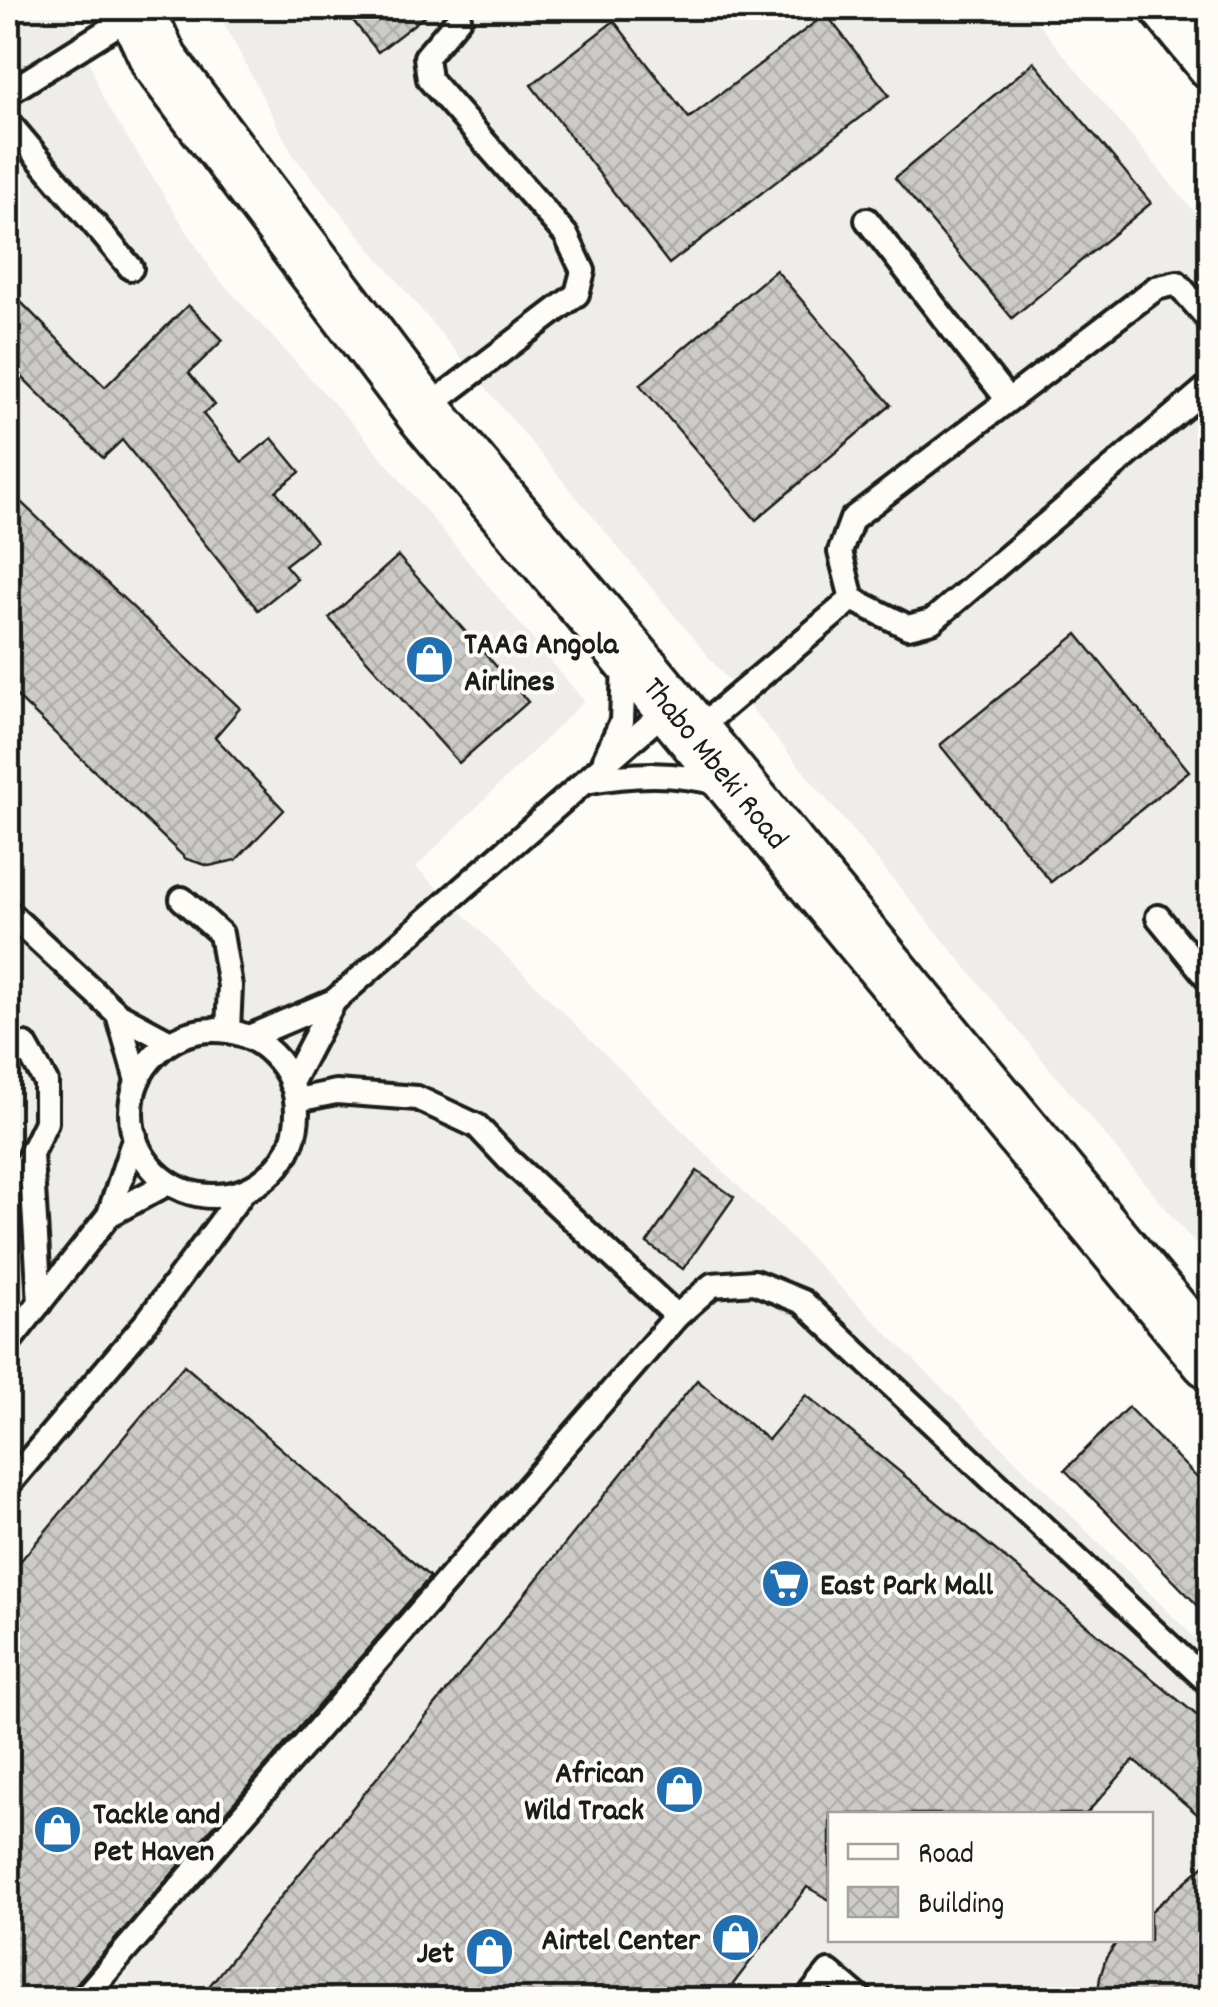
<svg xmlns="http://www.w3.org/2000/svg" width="1218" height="2007" font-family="Dekko,sans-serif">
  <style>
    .built { fill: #eeede9; fill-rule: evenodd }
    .building { fill: url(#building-cross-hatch); stroke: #1c1c1c; stroke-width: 2.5 }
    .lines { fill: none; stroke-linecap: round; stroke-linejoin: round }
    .service-casing { stroke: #1c1c1c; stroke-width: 30 }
    .minor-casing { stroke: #1c1c1c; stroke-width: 50 }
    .secondary-casing { stroke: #1c1c1c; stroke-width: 62 }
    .service { stroke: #fdfcf7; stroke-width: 22 }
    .minor { stroke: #fdfcf7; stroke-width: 42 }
    .secondary { stroke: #fdfcf7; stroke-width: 55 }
    .labels { text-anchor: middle; stroke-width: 8; stroke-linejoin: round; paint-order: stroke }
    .poi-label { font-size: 32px; font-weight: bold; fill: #1c1c1c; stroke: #fdfcf7; text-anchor: start }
    .street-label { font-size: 32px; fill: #1c1c1c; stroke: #fdfcf7 }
  </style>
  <defs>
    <pattern id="building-cross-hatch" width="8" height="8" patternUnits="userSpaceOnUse" patternTransform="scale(2.5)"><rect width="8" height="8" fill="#cccbc8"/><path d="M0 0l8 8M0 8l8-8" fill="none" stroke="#afaeab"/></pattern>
  </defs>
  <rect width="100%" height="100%" fill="#fdfcf7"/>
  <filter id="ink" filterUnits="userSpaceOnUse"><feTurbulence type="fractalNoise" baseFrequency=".01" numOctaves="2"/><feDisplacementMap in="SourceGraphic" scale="20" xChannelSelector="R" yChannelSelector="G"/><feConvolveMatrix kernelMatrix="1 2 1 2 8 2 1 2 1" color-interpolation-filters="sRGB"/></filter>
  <g filter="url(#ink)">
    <g class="built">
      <path d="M 8,8 L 69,8 L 104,101 L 214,274 L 362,434 L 584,701 L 416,867 L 1210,1653 L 1210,1999 L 8,2000 ZM 830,1814 L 1150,1814 L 1150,1940 L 830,1940 Z"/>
      <polygon points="216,8 1025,8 1210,231 1210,1262 293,155"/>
    </g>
    <g class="building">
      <polygon points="343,8 435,8 378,52"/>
      <polygon points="826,14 889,95 669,264 531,85 614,21 689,118"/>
      <polygon points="1034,62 1151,203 1012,318 895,178"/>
      <polygon points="776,270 891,405 756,520 640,385"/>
      <polygon points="8,289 105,387 188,305 223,340 189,373 215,405 203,414 242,462 272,438 300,472 276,491 316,541 285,565 297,579 258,610 122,440 103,458 8,363"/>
      <polygon points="8,490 240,708 215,737 284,810 236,860 209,866 186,859 8,688"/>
      <polygon points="398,556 528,702 459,763 329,618"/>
      <polygon points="1077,634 1189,771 1051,882 940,745"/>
      <polygon points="697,1171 734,1197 683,1269 647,1243"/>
      <polygon points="184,1365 430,1577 71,1990 67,2000 8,2000 8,1576"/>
      <polygon points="697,1380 768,1440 806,1395 1210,1726 1210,1825 1134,1760 1086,1814 830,1814 830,1900 807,1887 721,2000 198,2000"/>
      <polygon points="1128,1407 1210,1491 1210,1618 1065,1470"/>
      <polygon points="1210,1860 1210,2000 1097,2000 1100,1977 1106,1958 1118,1940 1150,1940 1150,1912"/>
    </g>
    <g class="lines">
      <defs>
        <g id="service">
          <polyline points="8,93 137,12"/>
          <polyline points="8,122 131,268"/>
          <polyline points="867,220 1008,400"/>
          <polyline points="1210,321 1177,283 1156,288 852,519 840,552 852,599 908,627 932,621 1210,385"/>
          <polyline points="423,411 577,294 583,271 566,235 429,79 426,57 459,18"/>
          <polyline points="693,733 852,599"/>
          <polyline points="605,758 622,721 624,664"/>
          <path d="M 586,782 C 633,773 675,772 722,784"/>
          <polyline points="182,899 221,934 230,986 228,1030"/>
          <polyline points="8,912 118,1014 170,1042"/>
          <polyline points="1158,917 1210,981"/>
          <polyline points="118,1014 137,1081"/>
          <circle cx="214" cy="1113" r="83"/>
          <polyline points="249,1037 334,1001 671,706"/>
          <polyline points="291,1083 334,1001"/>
          <polyline points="31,1155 40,1303"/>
          <polyline points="8,1185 23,1170 46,1122 46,1082 25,1045"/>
          <polyline points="109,1215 168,1183"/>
          <polyline points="677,1316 712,1285 754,1282 803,1302 1210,1684"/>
          <polyline points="8,1343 109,1215 135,1136"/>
          <polyline points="8,1485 148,1320 243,1192"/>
          <polyline points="82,2000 677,1316 509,1160 477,1126 417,1098 336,1092 297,1100"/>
          <polyline points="806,2000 829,1972 862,2000"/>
        </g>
        <polyline id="minor" points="1162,8 1210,67"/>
        <polyline id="secondary" points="135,8 160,62 423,411 623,648 1210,1360"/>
      </defs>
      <use href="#service" class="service-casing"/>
      <use href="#minor" class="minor-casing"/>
      <use href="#secondary" class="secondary-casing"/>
      <use href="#service" class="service"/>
      <use href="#minor" class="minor"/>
      <use href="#secondary" class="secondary"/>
    </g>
  </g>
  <defs>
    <symbol id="shop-disc" viewBox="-11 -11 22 22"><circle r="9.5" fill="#1f6fb2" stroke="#fdfcf7"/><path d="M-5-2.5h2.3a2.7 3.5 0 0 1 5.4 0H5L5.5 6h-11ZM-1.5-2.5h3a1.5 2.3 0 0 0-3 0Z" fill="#fff"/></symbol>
    <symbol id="supermarket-disc" viewBox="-11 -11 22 22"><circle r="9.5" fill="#1f6fb2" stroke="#fdfcf7"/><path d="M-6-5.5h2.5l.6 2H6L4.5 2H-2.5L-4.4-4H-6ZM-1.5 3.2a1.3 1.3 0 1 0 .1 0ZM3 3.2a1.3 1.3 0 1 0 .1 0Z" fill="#fff"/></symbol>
  </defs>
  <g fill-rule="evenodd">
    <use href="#shop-disc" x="402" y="632" width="55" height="55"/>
    <use href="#supermarket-disc" x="758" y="1556" width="55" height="55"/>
    <use href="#shop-disc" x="652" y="1762" width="55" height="55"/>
    <use href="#shop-disc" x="30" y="1802" width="55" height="55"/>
    <use href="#shop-disc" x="708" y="1910" width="55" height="55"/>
    <use href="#shop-disc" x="462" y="1924" width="55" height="55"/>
  </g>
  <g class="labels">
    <g class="poi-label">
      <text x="464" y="653">TAAG Angola<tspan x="464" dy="37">Airlines</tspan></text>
      <text x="820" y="1594">East Park Mall</text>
      <text x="644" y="1782" text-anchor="end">African<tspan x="644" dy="37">Wild Track</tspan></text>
      <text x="93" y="1823">Tackle and<tspan x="93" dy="37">Pet Haven</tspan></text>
      <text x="700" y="1949" text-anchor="end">Airtel Center</text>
      <text x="454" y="1962" text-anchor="end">Jet</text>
    </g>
    <g class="street-label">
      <text transform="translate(717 762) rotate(51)" y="11">Thabo Mbeki Road</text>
    </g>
  </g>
  <rect width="1218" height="2007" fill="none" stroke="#fdfcf7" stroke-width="40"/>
  <rect x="20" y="20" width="1178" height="1967" fill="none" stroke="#1c1c1c" stroke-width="4" filter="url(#ink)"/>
  <rect x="828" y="1812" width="325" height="130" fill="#fdfcf7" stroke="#a3a29f" stroke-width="2.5"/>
  <rect x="848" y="1844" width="50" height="15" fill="#fdfcf7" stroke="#a3a29f" stroke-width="2.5"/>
  <text x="918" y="1862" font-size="30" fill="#1c1c1c">Road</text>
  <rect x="848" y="1887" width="50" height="30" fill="url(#building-cross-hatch)" stroke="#a3a29f" stroke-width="2.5"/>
  <text x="918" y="1912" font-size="30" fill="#1c1c1c">Building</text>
</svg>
